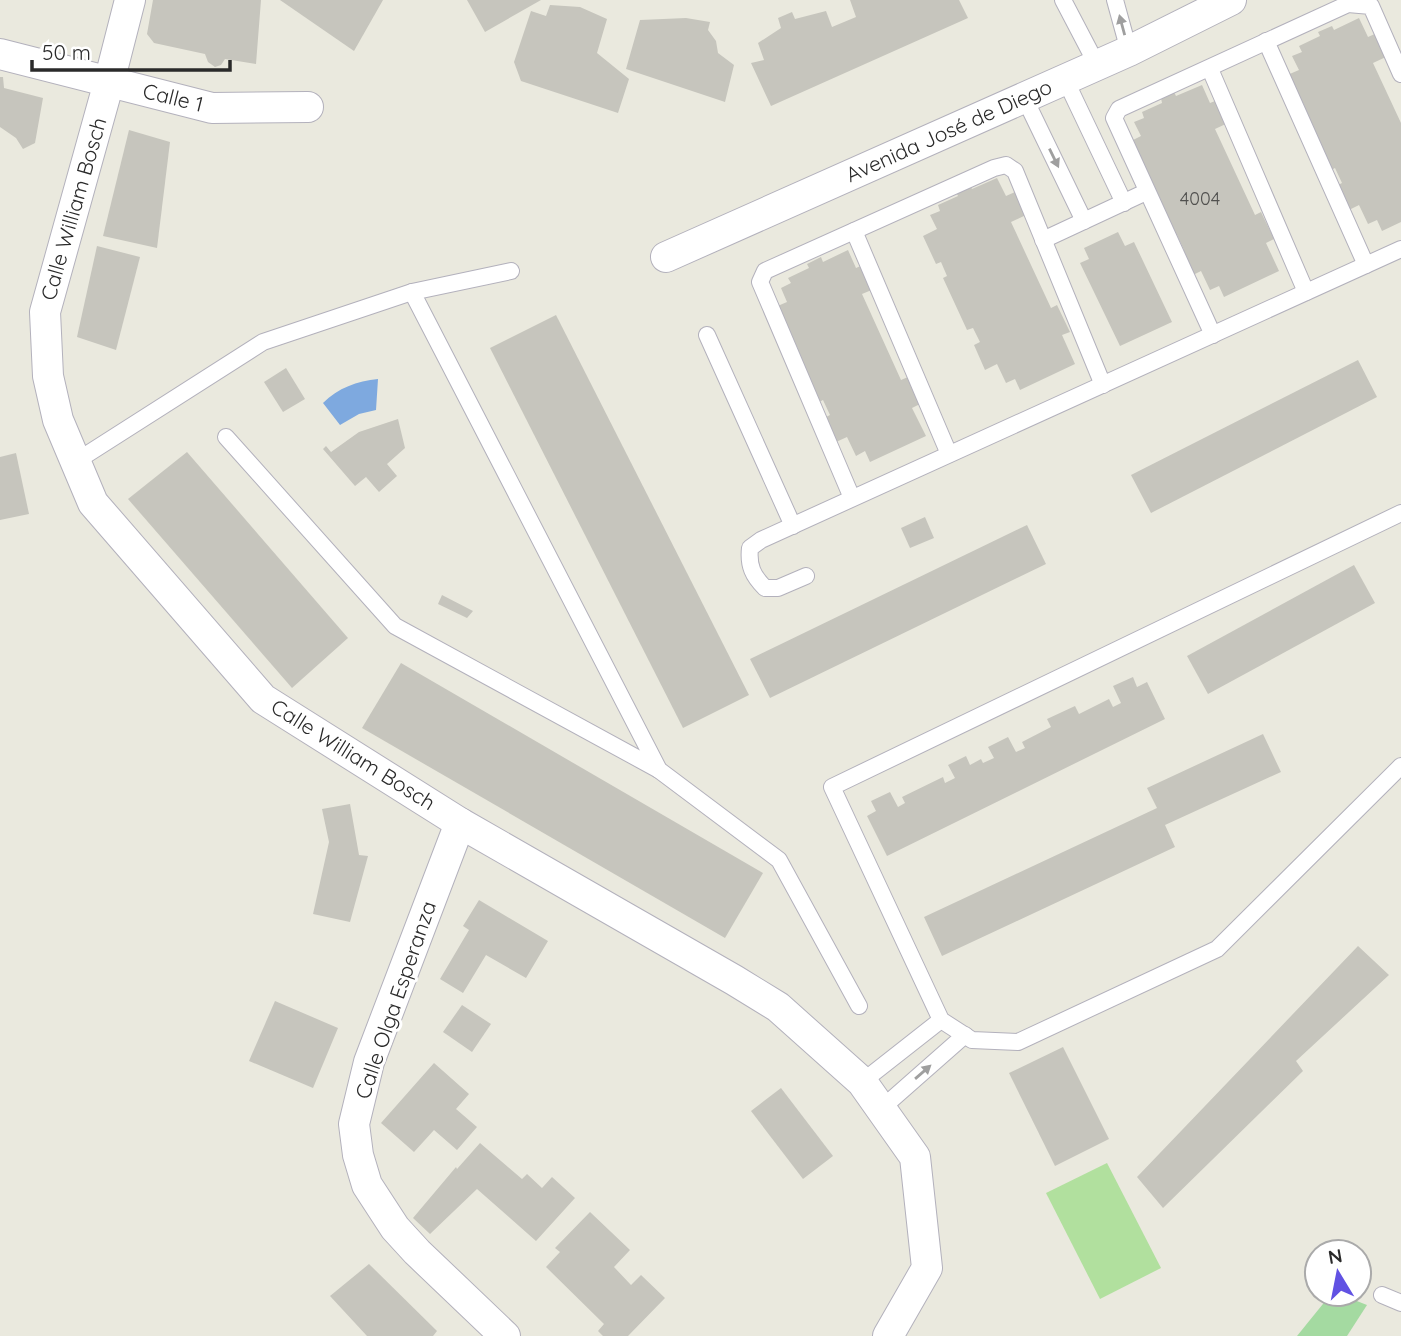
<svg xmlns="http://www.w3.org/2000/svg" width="1401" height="1336" font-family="Quicksand,sans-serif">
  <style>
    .green { fill: #a4daa1 }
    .pitch { fill: #b1e09e }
    .water { fill: #7ea9df }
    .building { fill: #c6c5bd }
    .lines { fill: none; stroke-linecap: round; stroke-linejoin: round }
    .lane-casing { stroke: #b3b1bc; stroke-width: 18 }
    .street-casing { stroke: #b3b1bc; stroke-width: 32 }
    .lane { stroke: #fff; stroke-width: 16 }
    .street { stroke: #fff; stroke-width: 30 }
    .oneway { fill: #9f9f9f }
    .labels { text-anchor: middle; stroke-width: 6; stroke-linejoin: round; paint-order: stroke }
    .number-label { font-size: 18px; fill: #51514f }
    .street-label { font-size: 21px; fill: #2a2a2a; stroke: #fff }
  </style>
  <rect width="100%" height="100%" fill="#eae9de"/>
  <polygon class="green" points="1331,1294 1339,1294 1367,1305 1347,1336 1297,1336"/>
  <polygon class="pitch" points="1107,1163 1161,1268 1100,1299 1046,1193"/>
  <path class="water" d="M 378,379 L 376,410 L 359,414 L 340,425 L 323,403 C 338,388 357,381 378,379 Z"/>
  <g class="building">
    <polygon points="153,0 261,0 256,64 225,59 221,65 215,67 208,62 205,54 154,43 147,34"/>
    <polygon points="280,0 383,0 354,51"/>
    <polygon points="467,0 541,0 485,32"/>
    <polygon points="850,0 959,0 968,18 771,106 751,63 764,60 758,43 781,28 778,18 792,12 795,19 826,11 832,27 856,17"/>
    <polygon points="550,5 580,7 607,19 597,53 629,79 618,113 521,81 514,62 531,11 546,16"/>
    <polygon points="686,18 710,22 708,30 716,41 718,53 734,65 725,102 626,69 640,20"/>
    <polygon points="1359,18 1368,37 1377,33 1388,56 1373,63 1401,123 1401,222 1382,231 1377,220 1368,224 1359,205 1347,211 1336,186 1342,183 1335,168 1329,171 1305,119 1309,117 1303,103 1298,105 1285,76 1299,70 1292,56 1302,52 1299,46 1320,36 1318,32 1332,26 1334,30"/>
    <polygon points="0,77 3,77 4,88 43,98 35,143 23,149 16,138 0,127"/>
    <polygon points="1202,85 1210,103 1220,99 1230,122 1215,129 1255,215 1261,212 1274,239 1266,243 1279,271 1224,297 1219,286 1210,290 1201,271 1189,277 1178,252 1184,250 1177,235 1171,237 1127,143 1141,136 1134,122 1144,118 1142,112 1162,103 1161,98 1174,92 1176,96"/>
    <polygon points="129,130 170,142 157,248 103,236"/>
    <polygon points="997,178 1006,196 1015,192 1026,215 1011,222 1051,308 1057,305 1070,332 1062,335 1075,364 1020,390 1015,379 1006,383 997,364 985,370 974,345 980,342 973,328 967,330 943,278 947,276 941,262 936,264 923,236 937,229 930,215 940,211 938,205 958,196 956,192 970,185 972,189"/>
    <polygon points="1118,232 1125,246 1134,242 1172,322 1120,346 1080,263 1089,259 1084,248"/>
    <polygon points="97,246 140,257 116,350 77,337"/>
    <polygon points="848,250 856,268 863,265 874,289 862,294 901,380 908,377 920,404 912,408 926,436 870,462 865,451 856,456 847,437 836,442 824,418 830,415 823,400 817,403 793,351 798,349 791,335 786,336 773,308 787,302 781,288 791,283 788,278 809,268 807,264 821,257 823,262"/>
    <polygon points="556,315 749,695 683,728 490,348"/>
    <polygon points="1358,360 1377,397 1151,513 1131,475"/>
    <polygon points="286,368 305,399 283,412 264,382"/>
    <polygon points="398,419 405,448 387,464 397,476 379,492 366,477 355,486 323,449 326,446 331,452 359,432"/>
    <polygon points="187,452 348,638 292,688 128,499"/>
    <polygon points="16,453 29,514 0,520 0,457"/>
    <polygon points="925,517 934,538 910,548 901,528"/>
    <polygon points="1027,525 1046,564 770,698 750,659"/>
    <polygon points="1354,565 1375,603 1208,694 1187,656"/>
    <polygon points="442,595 473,611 467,618 438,604"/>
    <polygon points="401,663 763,873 725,938 362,728"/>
    <polygon points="1133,677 1137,687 1147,682 1165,719 887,856 867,816 876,811 871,801 890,792 898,807 905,803 902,797 943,777 945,783 955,778 948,765 966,756 970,765 981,759 983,763 994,758 988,747 1008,737 1016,752 1025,748 1022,742 1051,727 1047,719 1075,706 1079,714 1109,699 1113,707 1121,703 1113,686"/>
    <polygon points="1263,734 1281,772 1165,825 1175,847 942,956 924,917 1157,808 1147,788"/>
    <polygon points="350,804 359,855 368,856 350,922 313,914 329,842 322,809"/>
    <polygon points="479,900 548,941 526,978 486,955 463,993 440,979 469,930 463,926"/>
    <polygon points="1358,946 1389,975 1296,1061 1303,1071 1163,1208 1137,1177"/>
    <polygon points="275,1001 338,1028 313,1088 249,1061"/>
    <polygon points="462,1005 491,1024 472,1052 443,1032"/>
    <polygon points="1063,1047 1109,1139 1055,1166 1009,1073"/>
    <polygon points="434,1063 469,1094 456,1109 477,1127 457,1150 434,1130 414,1152 381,1123"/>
    <polygon points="781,1088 833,1156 803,1179 751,1111"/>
    <polygon points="480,1143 522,1179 527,1174 542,1188 552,1177 575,1198 536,1241 477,1189 430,1234 413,1218 456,1167 457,1169"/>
    <polygon points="590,1212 630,1250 614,1267 631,1285 641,1275 665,1298 628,1336 603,1336 598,1331 604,1324 546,1267 560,1252 555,1248"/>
    <polygon points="369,1264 437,1331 433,1336 367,1336 330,1296"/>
  </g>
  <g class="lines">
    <defs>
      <g id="lane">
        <polyline points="1063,0 1097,65"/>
        <polyline points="1115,0 1129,51"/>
        <polyline points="1266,41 1366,265"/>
        <polyline points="1210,69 1306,292"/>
        <polyline points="1065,79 1124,203"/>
        <polyline points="1024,97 1084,221"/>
        <polyline points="854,231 949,454"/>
        <polyline points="1043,240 1146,192"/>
        <polyline points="412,292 659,770 779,860 859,1006"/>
        <polyline points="707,335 793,526"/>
        <polyline points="1213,335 1114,118 1119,109 1348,4 1371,6 1401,74"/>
        <polyline points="226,437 395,626 659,770"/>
        <polyline points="75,462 263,342 412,292 511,271"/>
        <polyline points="852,498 760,282 765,271 994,168 1006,165 1015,171 1103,385"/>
        <polyline points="1401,513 832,787 941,1020 972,1040 1018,1042 1217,949 1401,766"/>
        <path d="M 806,576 L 778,588 L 765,588 C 753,576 748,566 750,548 L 761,540 L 1401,249"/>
        <polyline points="862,1082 941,1020"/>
        <polyline points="881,1109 965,1035"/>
        <polyline points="1382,1295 1401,1303"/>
      </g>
      <g id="street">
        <polyline points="130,0 109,82 45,312 48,376 58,420 93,503 263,699 460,823 734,980 778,1007 862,1082 915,1157 927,1268 888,1336"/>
        <polyline points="0,54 212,108 308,107"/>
        <polyline points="666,257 1129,51 1231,0"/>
        <polyline points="460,823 369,1062 354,1124 358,1155 367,1185 395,1228 417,1252 505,1336"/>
      </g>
    </defs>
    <use href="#lane" class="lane-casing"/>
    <use href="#street" class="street-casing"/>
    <use href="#lane" class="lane"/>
    <use href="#street" class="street"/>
  </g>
  <defs><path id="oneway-solid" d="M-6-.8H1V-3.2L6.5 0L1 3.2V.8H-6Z" transform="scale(1.75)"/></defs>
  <g class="oneway">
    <use href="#oneway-solid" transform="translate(1122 25) rotate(-105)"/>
    <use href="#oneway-solid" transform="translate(1054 158) rotate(64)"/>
    <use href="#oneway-solid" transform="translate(923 1072) rotate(-41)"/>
  </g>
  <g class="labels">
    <g class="number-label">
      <text x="1200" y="205">4004</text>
    </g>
    <g class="street-label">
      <text transform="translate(173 98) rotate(14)" y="7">Calle 1</text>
      <text transform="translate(949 131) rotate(-24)" y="7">Avenida José de Diego</text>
      <text transform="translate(74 209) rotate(-74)" y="7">Calle William Bosch</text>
      <text transform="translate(353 755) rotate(32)" y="7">Calle William Bosch</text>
      <text transform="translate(396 1000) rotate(-71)" y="7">Calle Olga Esperanza</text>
    </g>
  </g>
  <g transform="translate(1338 1273) rotate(350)"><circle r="33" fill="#ffffff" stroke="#aaaaaa" stroke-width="2"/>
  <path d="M0-5L12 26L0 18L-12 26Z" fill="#6152e3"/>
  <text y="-10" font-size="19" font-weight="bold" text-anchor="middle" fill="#2a2a2a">N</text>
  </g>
  <path d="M32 60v10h198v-10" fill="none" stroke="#2a2a2a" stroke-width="3.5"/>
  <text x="42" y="60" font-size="21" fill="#2a2a2a" stroke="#ffffff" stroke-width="5" paint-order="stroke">50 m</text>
</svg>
